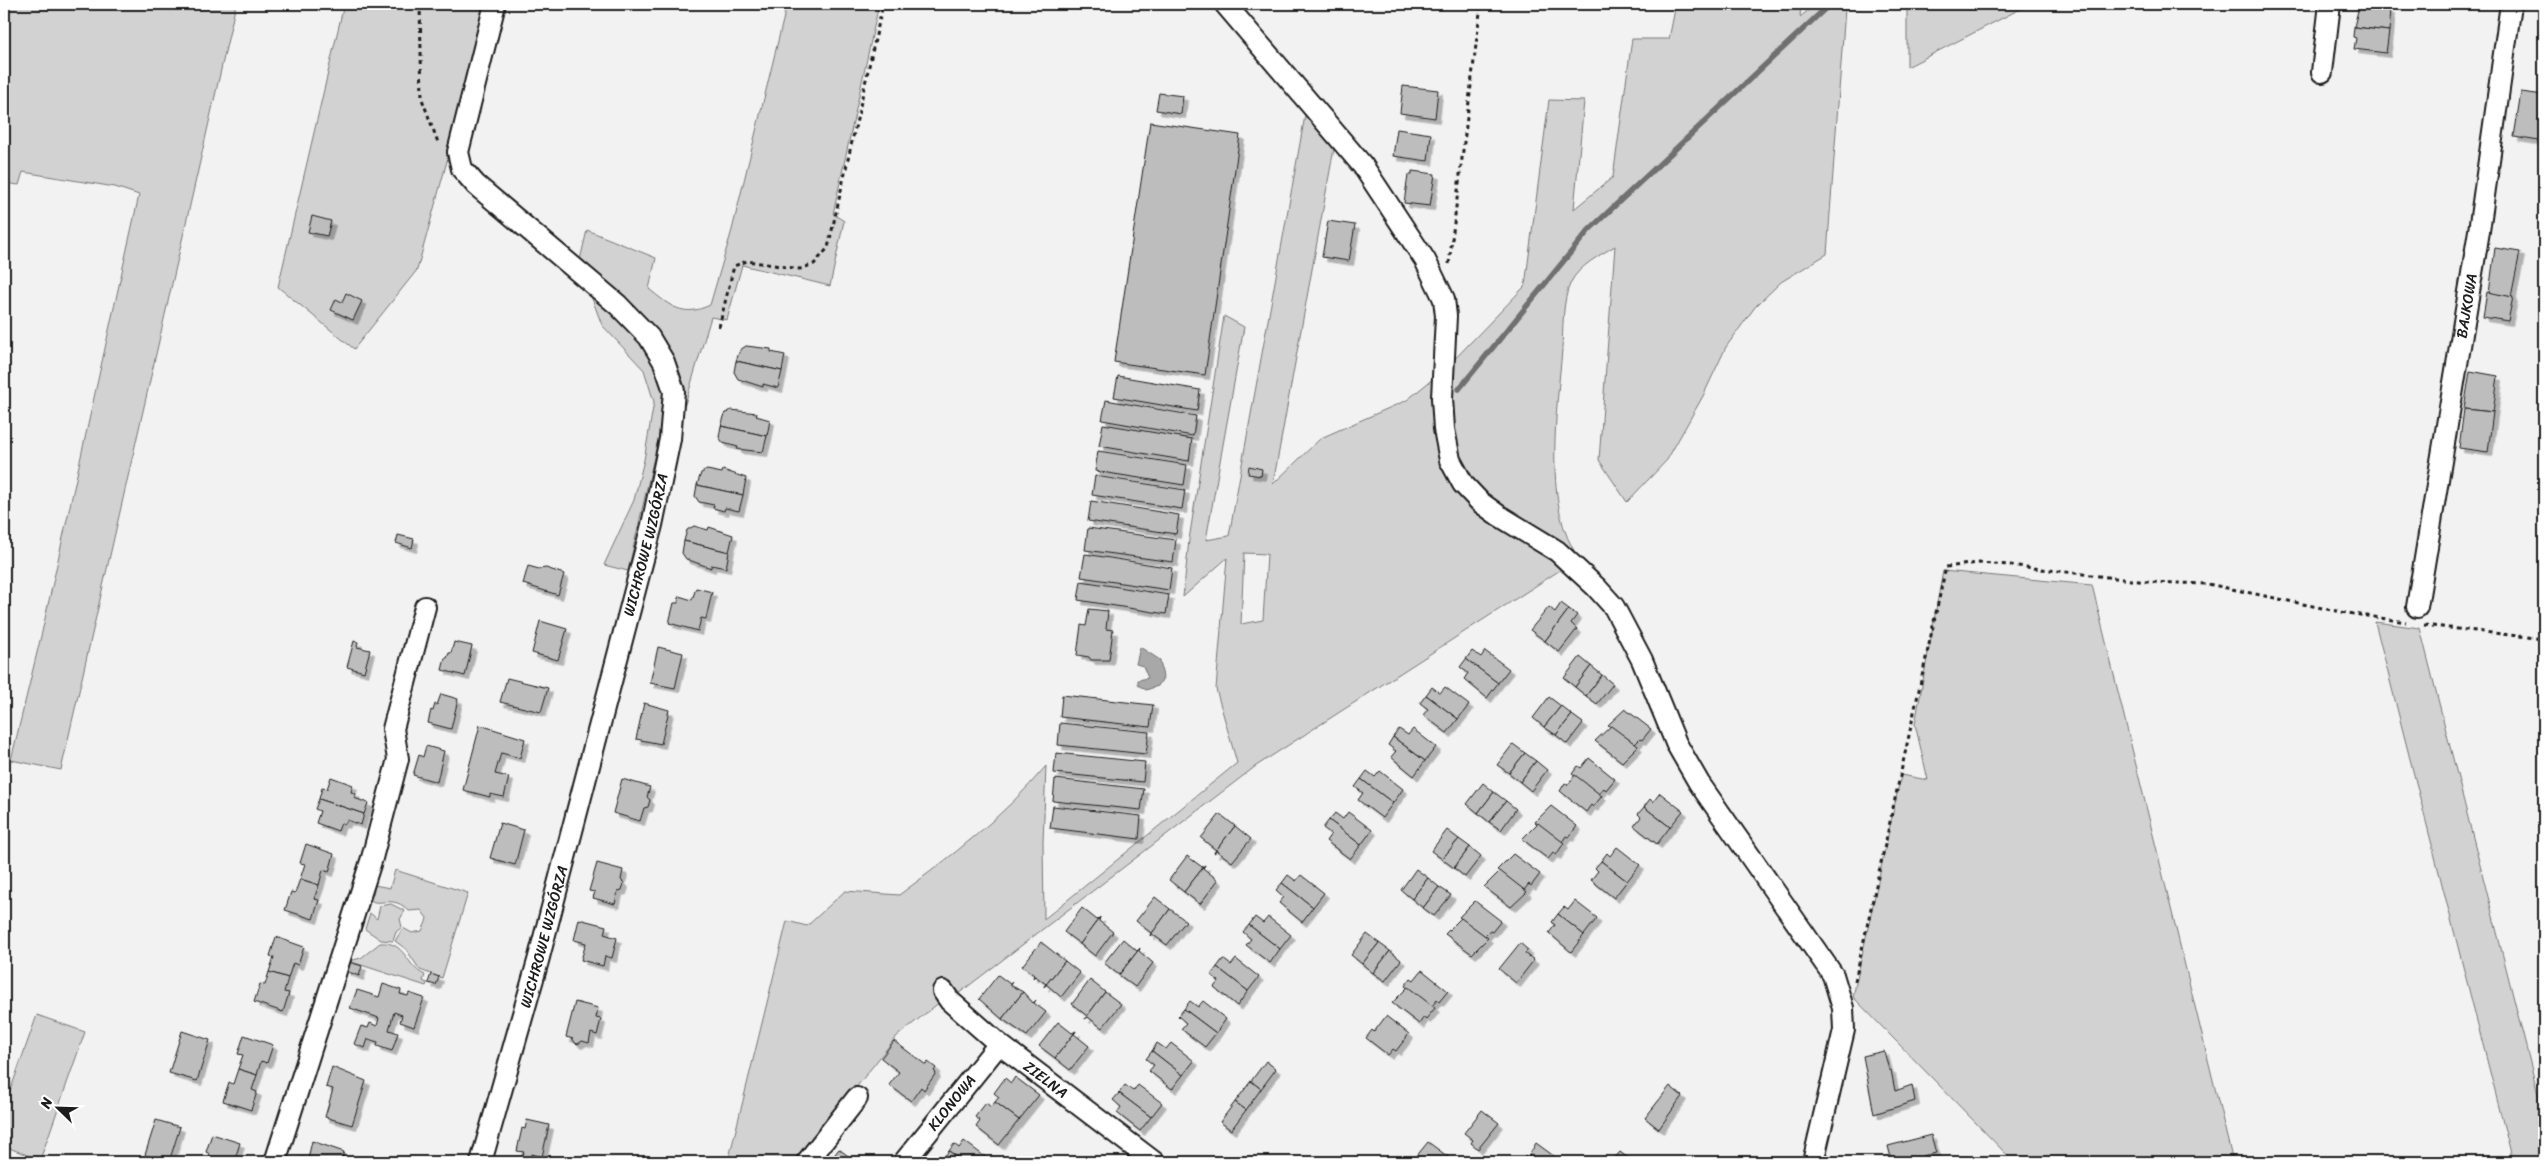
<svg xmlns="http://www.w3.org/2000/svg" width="2548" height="1166" font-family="Sriracha,sans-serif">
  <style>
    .green { fill: #d2d2d2; stroke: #777; fill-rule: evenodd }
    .water { fill: #a8a8a8; stroke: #707070 }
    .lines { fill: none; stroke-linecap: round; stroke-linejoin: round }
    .stream { stroke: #707070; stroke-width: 5.5 }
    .building { fill: #bdbdbd; stroke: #1c1c1c; filter: url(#shadow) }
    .minor-casing { stroke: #1c1c1c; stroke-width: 24 }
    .path { stroke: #1c1c1c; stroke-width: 3; stroke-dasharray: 4 4; stroke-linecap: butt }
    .minor { stroke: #fff; stroke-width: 20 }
    .labels { text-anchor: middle; stroke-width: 4; stroke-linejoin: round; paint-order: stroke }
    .street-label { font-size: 15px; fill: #1c1c1c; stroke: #fff }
  </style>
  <defs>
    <filter id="shadow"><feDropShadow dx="4.5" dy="4.5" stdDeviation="0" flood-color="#0004"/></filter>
  </defs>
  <rect width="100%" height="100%" fill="#f2f2f2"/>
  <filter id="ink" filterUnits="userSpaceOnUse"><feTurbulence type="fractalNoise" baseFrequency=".02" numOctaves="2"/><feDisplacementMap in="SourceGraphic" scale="10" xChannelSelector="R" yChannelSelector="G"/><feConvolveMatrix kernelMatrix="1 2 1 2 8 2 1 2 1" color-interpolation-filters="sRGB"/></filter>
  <g filter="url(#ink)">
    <g class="green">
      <polygon points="10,4 236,4 61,770 11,760 42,632 139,195 115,187 23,172 19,185 4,183 4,35"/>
      <polygon points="344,4 488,4 476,56 417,270 354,349 278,287"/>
      <path d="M 787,4 L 879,4 L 833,214 L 844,221 L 830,286 L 742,265 L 727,320 L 711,317 L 680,421 L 678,386 L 580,260 L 587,230 L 656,258 L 649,289 C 670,306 683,318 710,305 L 732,230 Z"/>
      <path d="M 1676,4 L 1801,4 L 1800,17 L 1816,4 L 1849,4 L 1845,9 L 1827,254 L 1781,282 L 1755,307 L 1726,347 L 1703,396 L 1667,460 L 1627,502 L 1599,460 L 1615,246 C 1600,255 1579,266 1571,282 C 1562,299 1563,331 1562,350 C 1557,409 1542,509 1579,558 L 1256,766 L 958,994 L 955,990 L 896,1037 L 797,1162 L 728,1162 L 787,921 L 807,926 L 845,891 L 899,895 C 952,856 1004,816 1046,766 L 1043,842 L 1044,919 L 1237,763 L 1216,689 L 1227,558 L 1183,597 L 1189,540 L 1224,316 L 1244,327 L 1206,540 L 1229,536 L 1306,110 L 1335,143 L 1273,484 L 1321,438 L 1407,400 L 1445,369 L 1525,286 L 1549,100 L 1584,101 L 1574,209 L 1613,177 L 1632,39 L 1669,39 ZM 1244,553 L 1267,554 L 1263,620 L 1241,624 Z"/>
      <polygon points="1907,4 2030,4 1907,67"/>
      <polygon points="588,288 615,310 661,367 668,396 628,571 604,565 634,500 644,460 654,402 644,370 602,325"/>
      <polygon points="1943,571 2092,585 2233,1162 2014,1162 1853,997 1901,775 1928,780 1915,724"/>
      <polygon points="2375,622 2420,628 2544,1118 2544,1162 2513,1162"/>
      <path d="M 395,870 L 468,893 L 442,978 L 420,970 L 406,949 L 395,941 L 403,928 L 412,933 L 422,931 L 426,922 L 427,918 L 421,910 L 409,911 C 393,894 380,907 370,900 L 374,885 L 390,888 Z"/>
      <polygon points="391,904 405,911 400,919 402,927 396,932 393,941 381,940 365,929 370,913 377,919 380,906"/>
      <path d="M 380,943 C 406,941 405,966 425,975 L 423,981 L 427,983 L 426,986 L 349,961 L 361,958 Z"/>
      <polygon points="37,1015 85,1032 40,1160 4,1146 4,1108"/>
    </g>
    <polygon class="water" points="1140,647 1160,660 1163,678 1158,686 1146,690 1138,685 1138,680 1148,678 1143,666 1136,664"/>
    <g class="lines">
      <polyline class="stream" points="1459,389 1589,230 1830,4"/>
    </g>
    <g class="building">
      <polygon points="2359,6 2391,10 2389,31 2354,27"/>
      <polygon points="2354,27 2389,31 2386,53 2354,49 2356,38 2353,37"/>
      <polygon points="1403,86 1438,90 1435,118 1400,113"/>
      <polygon points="2521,92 2544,95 2539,141 2514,137"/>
      <polygon points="1159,93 1183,96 1181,114 1156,110"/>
      <polygon points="1150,122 1240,135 1205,375 1114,362"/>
      <polygon points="1397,129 1431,134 1428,161 1393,156"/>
      <polygon points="1412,171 1435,174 1430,206 1404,203 1408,175 1412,175"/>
      <polygon points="312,216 331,221 327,236 308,232"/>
      <polygon points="1328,221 1355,225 1349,261 1322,257"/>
      <polygon points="2495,248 2520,252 2511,297 2489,293"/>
      <polygon points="2487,292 2513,297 2508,321 2483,317"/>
      <polygon points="346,293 362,301 353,320 331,310 336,299 342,302"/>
      <polygon points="746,346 771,349 771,352 785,355 782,371 736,361 740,350"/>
      <polygon points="736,361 782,371 778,388 763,384 763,387 738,379 734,372"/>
      <polygon points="2470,371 2498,376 2493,412 2464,409"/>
      <polygon points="1118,376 1200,390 1197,411 1114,397"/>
      <polygon points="1106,400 1196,416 1193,436 1102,420"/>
      <polygon points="2464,409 2493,412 2488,452 2459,448"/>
      <polygon points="731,410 757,413 756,416 770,420 767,436 721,426 725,414"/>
      <polygon points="1103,424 1192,439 1189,461 1099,446"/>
      <polygon points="721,426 767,436 763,452 737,449 738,447 723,443 719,437"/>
      <polygon points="1098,451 1187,465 1184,485 1095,471"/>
      <polygon points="1249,466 1262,469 1261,476 1248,474"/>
      <polygon points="707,470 722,473 723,470 746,478 743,495 697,485 701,473"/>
      <polygon points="1095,476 1185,490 1182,509 1092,495"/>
      <polygon points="697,485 743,495 739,511 725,508 724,511 713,508 714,505 699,502 695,496"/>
      <polygon points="1091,501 1179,515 1176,534 1088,521"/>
      <polygon points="694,526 708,530 709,527 733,535 729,552 684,541 687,530"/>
      <polygon points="1088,528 1176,540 1173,562 1085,550"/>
      <polygon points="398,535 414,539 412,548 396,543"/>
      <polygon points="684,541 729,552 726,568 711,565 711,568 686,559 682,553"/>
      <polygon points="1085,554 1172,568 1169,590 1081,577"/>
      <polygon points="528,566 539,569 546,568 564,574 558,595 523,584"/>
      <polygon points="1081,581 1169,595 1166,614 1078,600"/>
      <polygon points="696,588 712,592 706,619 701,618 698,631 669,623 674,603 678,603 679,596 692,600"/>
      <polygon points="1561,603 1569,609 1545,641 1530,630 1549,607 1555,612"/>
      <polygon points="1089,609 1108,611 1106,629 1113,630 1109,660 1091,660 1089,657 1077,655 1081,625 1086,626"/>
      <polygon points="1569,609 1577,615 1571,623 1577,629 1559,652 1545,641"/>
      <polygon points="540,621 567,629 558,660 532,653"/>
      <polygon points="354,641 358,642 357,647 370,650 364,672 347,667"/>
      <polygon points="454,642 472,646 465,676 442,670 445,658 447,658 449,653 451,653"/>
      <polygon points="658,647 683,653 675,688 650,683"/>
      <polygon points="1472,651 1481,657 1485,651 1509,669 1498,683 1466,659"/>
      <polygon points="1580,657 1591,666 1575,687 1564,678"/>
      <polygon points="1466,659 1498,683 1487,698 1464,679 1468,673 1460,667"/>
      <polygon points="1591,666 1602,675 1586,696 1575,687"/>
      <polygon points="1602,675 1613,684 1597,704 1586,696"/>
      <polygon points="507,678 548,688 541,712 500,702"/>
      <polygon points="1432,687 1440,693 1445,687 1469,705 1458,719 1426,695"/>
      <polygon points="441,694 458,699 451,729 428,723 431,710 433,711 435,704 437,705"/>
      <polygon points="1062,695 1153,705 1150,727 1060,717"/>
      <polygon points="1426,695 1458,719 1447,733 1423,715 1428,709 1420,703"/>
      <polygon points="1549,697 1561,706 1544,727 1533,718"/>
      <polygon points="644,703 669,710 661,744 636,739"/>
      <polygon points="1561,706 1572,715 1556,735 1544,727"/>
      <polygon points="1625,709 1651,729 1642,740 1640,739 1635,744 1608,725"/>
      <polygon points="1572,715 1583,723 1567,744 1556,735"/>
      <polygon points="1060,723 1149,732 1146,754 1058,745"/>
      <polygon points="480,725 525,739 520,758 501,753 495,774 509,777 504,797 490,794 490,797 463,790"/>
      <polygon points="1611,726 1638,746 1622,762 1595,741"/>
      <polygon points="1399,729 1408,735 1413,729 1436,747 1425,761 1393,737"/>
      <polygon points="1393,737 1425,761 1414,776 1391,757 1396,751 1388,745"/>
      <polygon points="1513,744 1525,753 1509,773 1497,765"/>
      <polygon points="426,746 444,751 437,782 413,775 419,755 423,757"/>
      <polygon points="1056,753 1145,762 1143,782 1054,773"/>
      <polygon points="1525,753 1536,761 1520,782 1509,773"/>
      <polygon points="1589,758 1615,779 1606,790 1604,788 1599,794 1572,774 1578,766 1581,768"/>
      <polygon points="1536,761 1547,770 1531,791 1520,782"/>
      <polygon points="1367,771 1375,777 1380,771 1403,789 1393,803 1361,779"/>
      <polygon points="1575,775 1602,796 1593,807 1591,805 1586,812 1560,791 1565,783 1568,785"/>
      <polygon points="331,777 353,785 351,792 356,794 354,798 368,803 364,814 319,799 322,788 327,789"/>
      <polygon points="622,779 650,787 647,797 650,800 648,807 644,808 640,821 613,813"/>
      <polygon points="1055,779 1144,789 1141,810 1053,801"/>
      <polygon points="1361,779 1393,803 1382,818 1358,800 1363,793 1355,787"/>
      <polygon points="1483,783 1494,792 1478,813 1467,804"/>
      <polygon points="1494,792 1506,801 1489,822 1478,813"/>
      <polygon points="1660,793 1683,811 1670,827 1644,807 1650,799 1653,802"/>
      <polygon points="319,799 364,814 361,825 347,820 345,824 341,823 338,831 316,823 320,811 315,809"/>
      <polygon points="1506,801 1516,809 1501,830 1489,822"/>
      <polygon points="1053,806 1141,816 1139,839 1050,828"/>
      <polygon points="1551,806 1577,826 1569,837 1566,836 1562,842 1535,822"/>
      <polygon points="1644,807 1670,827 1657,844 1634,826 1641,817 1638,814"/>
      <polygon points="1348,812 1372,830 1361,845 1329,820 1335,813 1343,819"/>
      <polygon points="1220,814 1235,826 1214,853 1216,850 1201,838"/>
      <polygon points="1329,820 1361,845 1350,859 1326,841 1331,834 1323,828"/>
      <polygon points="500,823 524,830 515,865 490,858"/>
      <polygon points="1538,823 1564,843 1556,855 1553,853 1548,859 1522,839"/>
      <polygon points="1235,826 1251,839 1232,862 1217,851 1214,853"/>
      <polygon points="1447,830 1459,839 1442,859 1431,851"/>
      <polygon points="1459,839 1470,847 1454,868 1442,859"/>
      <polygon points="306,844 334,854 329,872 323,870 319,885 300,879 305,864 300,863"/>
      <polygon points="1470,847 1481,856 1465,877 1454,868"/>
      <polygon points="1617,847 1640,865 1627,881 1601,861 1607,853 1610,856"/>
      <polygon points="1513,854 1540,874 1531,886 1529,884 1524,890 1497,870"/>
      <polygon points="1187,856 1202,867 1205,865 1184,892 1169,880"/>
      <polygon points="1601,861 1627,881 1614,898 1591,880 1598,871 1595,868"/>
      <polygon points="597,863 623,870 621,880 624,883 622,890 618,891 615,904 593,898 595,892 589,891"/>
      <polygon points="1205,865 1203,868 1218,880 1200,904 1184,892"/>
      <polygon points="1416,869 1428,878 1412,899 1401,890"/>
      <polygon points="1500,871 1527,892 1511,907 1484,887"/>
      <polygon points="1288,875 1296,881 1301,875 1324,893 1313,907 1282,883"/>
      <polygon points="1428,878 1439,887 1423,908 1412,899"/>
      <polygon points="300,879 319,885 314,899 319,900 313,919 285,910 291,892 295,893"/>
      <polygon points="1282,883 1313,907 1302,922 1279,903 1284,897 1276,890"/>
      <polygon points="1439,887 1451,895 1434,916 1423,908"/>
      <polygon points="1155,897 1170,909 1150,936 1151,933 1136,921"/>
      <polygon points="1475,901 1501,921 1492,932 1490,931 1485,936 1459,917"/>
      <polygon points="1575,901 1597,918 1584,935 1558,914 1564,907 1568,910"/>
      <polygon points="1082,908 1097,920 1100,917 1080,944 1064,932"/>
      <polygon points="1170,909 1186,921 1167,945 1152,934 1150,936"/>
      <polygon points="1558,914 1584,935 1571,952 1549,933 1555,925 1552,922"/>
      <polygon points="1100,917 1099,921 1113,932 1095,956 1080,944"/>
      <polygon points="1255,917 1263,923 1268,917 1291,935 1280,949 1249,925"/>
      <polygon points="1461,918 1488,938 1472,954 1445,934"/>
      <polygon points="579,919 606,926 604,934 617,938 612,958 605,956 603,966 581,960 586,943 574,940"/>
      <polygon points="1249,925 1280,949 1270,963 1246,945 1251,939 1243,932"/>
      <polygon points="1367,934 1379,943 1362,964 1351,955"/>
      <polygon points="276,937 304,947 298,965 293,963 288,978 269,972 274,957 270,956"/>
      <polygon points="1123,939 1137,951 1140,948 1119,975 1104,963"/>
      <polygon points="1041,942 1065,961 1044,987 1046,984 1035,976 1033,978 1034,975 1022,966"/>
      <polygon points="1379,943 1390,951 1373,973 1362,964"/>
      <polygon points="1520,943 1528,950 1525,953 1534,960 1516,983 1499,969"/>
      <polygon points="1140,948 1139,951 1153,963 1135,987 1119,975"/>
      <polygon points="1390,951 1401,960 1385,981 1373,973"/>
      <polygon points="1223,959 1231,965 1236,959 1259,977 1248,991 1217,967"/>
      <polygon points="1065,961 1080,973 1061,997 1046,984 1044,987"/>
      <polygon points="349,962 362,966 359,976 346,971"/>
      <polygon points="1217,967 1248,991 1237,1006 1214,987 1219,981 1211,975"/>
      <polygon points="1422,970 1448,991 1439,1002 1437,1000 1432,1006 1405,986 1411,978 1414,980"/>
      <polygon points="269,972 288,978 284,992 289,993 283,1012 254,1002 260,984 265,985"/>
      <polygon points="431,974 439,977 436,985 428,983"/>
      <polygon points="998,975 1010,984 1012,982 1010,985 1023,992 1002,1019 979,999"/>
      <polygon points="1090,980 1105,992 1085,1019 1087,1016 1072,1004"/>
      <polygon points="383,984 401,990 400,994 408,996 409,993 424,998 414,1027 400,1022 402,1015 394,1012 389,1030 398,1033 392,1051 377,1046 378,1042 368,1039 365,1048 354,1044 361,1026 368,1028 370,1023 377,1026 379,1018 350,1008 357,990 379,997"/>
      <polygon points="1408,987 1435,1008 1426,1019 1424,1017 1419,1024 1392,1003"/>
      <polygon points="1023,992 1033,1003 1036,1000 1034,1003 1046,1012 1027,1036 1002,1019"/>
      <polygon points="1105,992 1121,1004 1102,1028 1088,1017 1085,1019"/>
      <polygon points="1190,1001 1198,1007 1203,1001 1226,1019 1216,1033 1184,1009"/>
      <polygon points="575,1002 598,1008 596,1018 601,1019 597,1035 591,1033 589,1043 582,1041 578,1044 575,1043 573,1039 566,1037"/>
      <polygon points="1184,1009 1216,1033 1205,1047 1181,1029 1186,1023 1178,1016"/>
      <polygon points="1386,1016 1409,1034 1396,1051 1393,1049 1388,1055 1366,1038 1372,1030 1374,1032"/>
      <polygon points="1058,1022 1072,1033 1076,1031 1055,1058 1039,1046"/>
      <polygon points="182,1031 210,1040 197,1081 169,1073"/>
      <polygon points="1076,1031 1074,1034 1089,1046 1070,1070 1055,1058"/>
      <polygon points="244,1035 273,1045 267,1063 261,1061 257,1075 238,1069 243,1055 238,1054"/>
      <polygon points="894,1041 926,1065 928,1062 936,1068 934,1071 936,1073 924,1090 921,1087 911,1101 889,1085 899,1072 881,1058"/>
      <polygon points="1157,1043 1166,1049 1171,1043 1194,1061 1183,1075 1152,1051"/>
      <polygon points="1152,1051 1183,1075 1172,1089 1149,1071 1154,1065 1146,1059"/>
      <polygon points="1884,1051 1889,1070 1891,1070 1895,1091 1912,1085 1915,1101 1874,1114 1863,1056"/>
      <polygon points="1266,1061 1276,1069 1261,1089 1251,1081"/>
      <polygon points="332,1067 366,1081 352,1125 325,1117 333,1089 326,1087"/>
      <polygon points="238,1069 257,1075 252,1090 257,1092 251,1110 223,1101 229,1082 233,1084"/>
      <polygon points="1015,1077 1039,1095 1019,1120 995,1102 999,1097 994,1093 1005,1078 1011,1083"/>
      <polygon points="1251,1081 1261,1089 1246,1110 1235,1102"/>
      <polygon points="1125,1085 1133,1091 1138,1085 1162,1103 1151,1117 1119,1093"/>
      <polygon points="1670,1086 1682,1096 1659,1129 1645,1118"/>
      <polygon points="1119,1093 1151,1117 1140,1131 1117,1113 1121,1107 1113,1100"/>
      <polygon points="995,1102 1019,1120 999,1145 976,1127 980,1121 975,1117 986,1103 991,1107"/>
      <polygon points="1235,1102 1246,1110 1231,1130 1220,1122"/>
      <polygon points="1482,1110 1499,1123 1478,1149 1471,1143 1473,1140 1464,1133"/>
      <polygon points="156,1120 180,1127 169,1162 145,1155"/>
      <polygon points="527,1120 549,1125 542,1157 532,1154 531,1160 522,1158 524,1152 517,1151 522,1128 525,1129"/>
      <polygon points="212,1134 240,1143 234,1162 208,1162 210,1154 206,1152"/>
      <polygon points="1931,1135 1936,1153 1922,1156 1923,1162 1892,1162 1888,1146"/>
      <polygon points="312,1141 344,1152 340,1162 300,1162 302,1157 308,1159"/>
      <polygon points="964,1141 988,1159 986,1162 963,1162 949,1151 954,1144 959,1148"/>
      <polygon points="1428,1142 1451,1159 1449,1162 1421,1162 1415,1158"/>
      <polygon points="1536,1143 1562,1162 1532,1162 1524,1156 1528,1158"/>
      <polygon points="839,1149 856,1162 829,1162"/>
      <polygon points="949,1151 963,1162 947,1162 943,1158"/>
      <polygon points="1620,1152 1632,1161 1632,1162 1611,1162"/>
    </g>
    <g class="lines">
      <defs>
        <g id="minor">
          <polyline points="1225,4 1363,166 1425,260 1444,299 1446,316 1442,398 1444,429 1450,460 1463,484 1480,502 1498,515 1557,551 1596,587 1614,607 1642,660 1676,743 1699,783 1833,975 1843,1008 1844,1030 1813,1162"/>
          <polyline points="2322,72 2330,4"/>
          <path id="s1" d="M 2417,607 L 2479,231 L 2511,4"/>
          <path id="s2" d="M 943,991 L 950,1001 L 999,1044 L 1154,1162"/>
          <polyline points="275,1162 372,858 398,759 393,729 425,607"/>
          <path id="s3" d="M 481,1162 L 538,961 L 652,525 L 670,439 L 674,391 L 664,362 L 649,337 L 618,305 L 476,185 L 462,169 L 458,152 L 495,4"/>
          <polyline points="807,1162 857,1098"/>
          <path id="s4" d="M 904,1162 L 999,1044"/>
        </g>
      </defs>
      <use href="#minor" class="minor-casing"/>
      <g class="path">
        <polyline points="420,4 422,99 439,145"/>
        <polyline points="1449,264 1481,4"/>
        <polyline points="719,327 734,266 747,261 800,269 814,264 828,248 883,4"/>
        <polyline points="2424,625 2544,639"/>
        <polyline points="1855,981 1946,567 1977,563 2010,565 2147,582 2208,584 2341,612 2406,622"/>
      </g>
      <use href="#minor" class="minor"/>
    </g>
  </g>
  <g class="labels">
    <g class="street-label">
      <text dy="5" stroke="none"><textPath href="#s1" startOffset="305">BAJKOWA</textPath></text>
      <text dy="5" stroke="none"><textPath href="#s3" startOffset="639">WICHROWE WZGÓRZA</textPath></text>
      <text dy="5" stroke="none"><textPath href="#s3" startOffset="234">WICHROWE WZGÓRZA</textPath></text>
      <text dy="5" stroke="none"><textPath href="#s2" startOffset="136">ZIELNA</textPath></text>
      <text dy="5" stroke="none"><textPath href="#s4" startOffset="76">KLONOWA</textPath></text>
    </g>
  </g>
  <rect width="2548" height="1166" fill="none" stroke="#fff" stroke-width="20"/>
  <rect x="10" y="10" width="2528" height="1146" fill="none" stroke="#1c1c1c" stroke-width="2" filter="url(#ink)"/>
  <g transform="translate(58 1108) rotate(293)" stroke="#ffffff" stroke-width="4" paint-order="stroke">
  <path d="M0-4L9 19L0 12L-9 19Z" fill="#1c1c1c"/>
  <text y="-8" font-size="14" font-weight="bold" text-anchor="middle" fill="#1c1c1c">N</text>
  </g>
</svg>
